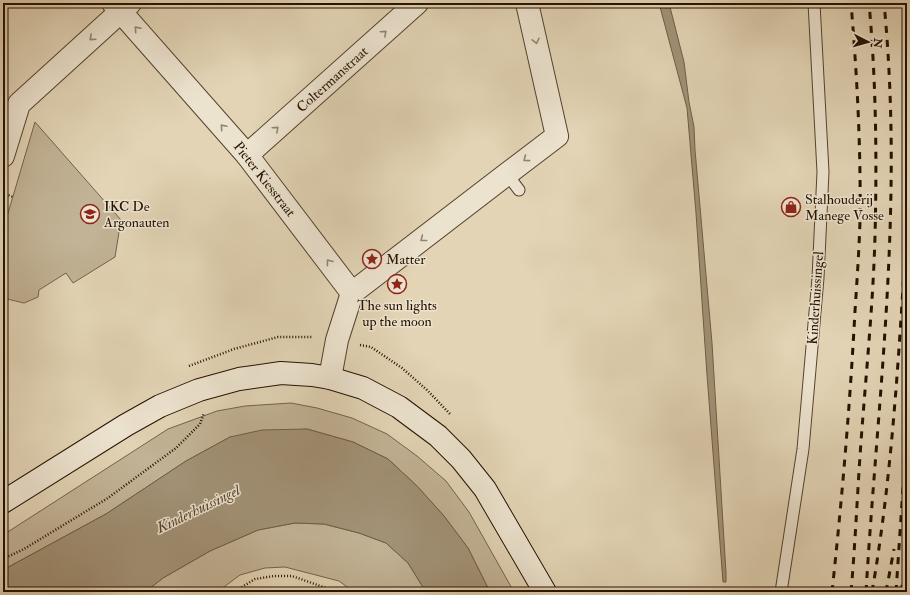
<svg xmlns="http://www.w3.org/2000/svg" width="910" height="595" font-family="'IM FELL Double Pica',serif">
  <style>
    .green { fill: #c2b396; stroke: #74624b }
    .water { fill: #a29277; stroke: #705e47 }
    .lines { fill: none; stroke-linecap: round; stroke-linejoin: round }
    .service-casing { stroke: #55422d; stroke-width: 13 }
    .minor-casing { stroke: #55422d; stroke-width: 24 }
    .secondary-casing { stroke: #261100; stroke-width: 24 }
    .path { stroke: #261100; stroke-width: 2.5; stroke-dasharray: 1 2; stroke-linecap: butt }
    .service { stroke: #ece3cf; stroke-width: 11 }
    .minor { stroke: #ece3cf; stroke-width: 22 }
    .secondary { stroke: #ece3cf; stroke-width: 22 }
    .rail { stroke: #261100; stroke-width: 3; stroke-dasharray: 7 7; stroke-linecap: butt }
    .oneway { stroke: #938472 }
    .labels { text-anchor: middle; stroke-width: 3; stroke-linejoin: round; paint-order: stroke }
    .street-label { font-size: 14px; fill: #261100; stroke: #ece3cf }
    .poi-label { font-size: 14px; fill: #261100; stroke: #ece3cf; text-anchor: start }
    .water-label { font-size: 15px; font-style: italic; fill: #584530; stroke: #ece3cf }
  </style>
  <rect width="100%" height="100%" fill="#e2d4b5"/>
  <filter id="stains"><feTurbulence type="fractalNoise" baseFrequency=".005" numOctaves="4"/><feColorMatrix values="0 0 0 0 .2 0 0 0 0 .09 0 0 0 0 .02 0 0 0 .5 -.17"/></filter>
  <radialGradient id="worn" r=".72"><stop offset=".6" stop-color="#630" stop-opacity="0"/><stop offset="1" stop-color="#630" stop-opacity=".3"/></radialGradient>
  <g class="green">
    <polygon points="35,122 121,220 115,257 73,283 66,273 39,290 38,297 24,303 3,298 3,230"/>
    <polygon points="291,403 317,408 352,418 387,434 417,456 446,481 469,512 514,592 490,592 468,548 444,516 417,486 388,459 353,442 307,429 230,437 186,461 106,514 3,570 3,535 168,429 217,411 245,406"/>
    <polygon points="295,523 324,524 359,533 386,543 408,563 426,592 354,592 339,581 285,567 265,568 240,575 217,592 145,592 163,578 210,551 258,530"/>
  </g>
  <g class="water">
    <polygon points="659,3 669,3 684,62 689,102 694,127 695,150 712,343 726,573 726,582 723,582 707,375 696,213 687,108"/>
    <polygon points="307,429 353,442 388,459 417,486 444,516 468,548 490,592 426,592 408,563 386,543 359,533 324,524 295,523 258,530 210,551 163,578 145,592 3,592 3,570 106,514 186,461 230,437 262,430"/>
  </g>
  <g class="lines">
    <defs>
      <g id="service">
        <polyline points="507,174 519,190"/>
        <polyline points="781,592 803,449 818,278 823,172 814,3"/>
      </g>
      <g id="minor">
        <polyline points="113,3 247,155 352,293"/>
        <polyline points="247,155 417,3"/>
        <polyline points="3,156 19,104 130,3"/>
        <polyline points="352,293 507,174 557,136 527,3"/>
        <polyline points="330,378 337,340 352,293"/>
      </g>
      <polyline id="secondary" points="3,502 126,425 160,406 199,390 239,379 281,373 312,375 330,378 363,388 399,407 438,436 461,459 485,489 545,592"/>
    </defs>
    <use href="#service" class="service-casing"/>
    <use href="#minor" class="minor-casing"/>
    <use href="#secondary" class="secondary-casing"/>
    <g class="path">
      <polyline points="3,193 13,197"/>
      <polyline points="360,345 371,347 402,368 427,390 451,415"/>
      <polyline points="189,366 234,349 278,337 313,337"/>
      <polyline points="3,559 24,549 108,498 176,448 200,424 204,413"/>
      <polyline points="234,592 255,579 274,576 292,576 326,588 332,592"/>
    </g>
    <use href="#service" class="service"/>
    <use href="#minor" class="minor"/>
    <use href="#secondary" class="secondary"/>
    <g class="rail">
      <path d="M 832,592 C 842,499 850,405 855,311 C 857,281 859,251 860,221 C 861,148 857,75 851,3"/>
      <path d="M 851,592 C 855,547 857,501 860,456 C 865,383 873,309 875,236 C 877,158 876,80 869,3"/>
      <path d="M 866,592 C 874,458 889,325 891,190 C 892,128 890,65 884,3"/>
      <path d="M 872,592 C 893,471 899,348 907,225"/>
      <polyline points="886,592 894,549"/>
      <polyline points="896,592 907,428"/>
      <polyline points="901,592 907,557"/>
    </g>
  </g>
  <defs><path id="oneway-chevron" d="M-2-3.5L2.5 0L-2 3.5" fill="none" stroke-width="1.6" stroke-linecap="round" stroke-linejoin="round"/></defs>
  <g class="oneway">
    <use href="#oneway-chevron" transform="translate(137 29) rotate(-131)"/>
    <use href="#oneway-chevron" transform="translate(384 33) rotate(-42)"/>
    <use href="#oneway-chevron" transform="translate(92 38) rotate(138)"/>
    <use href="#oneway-chevron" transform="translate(536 41) rotate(77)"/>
    <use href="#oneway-chevron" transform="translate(223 127) rotate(-131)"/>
    <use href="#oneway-chevron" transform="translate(276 129) rotate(-42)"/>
    <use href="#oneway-chevron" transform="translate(526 159) rotate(143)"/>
    <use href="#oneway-chevron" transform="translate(423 239) rotate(142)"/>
    <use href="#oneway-chevron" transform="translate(329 262) rotate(-127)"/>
  </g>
  <defs>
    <symbol id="shop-ring" viewBox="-11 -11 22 22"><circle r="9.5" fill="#ece3cf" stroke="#8f2418" stroke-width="1.5"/><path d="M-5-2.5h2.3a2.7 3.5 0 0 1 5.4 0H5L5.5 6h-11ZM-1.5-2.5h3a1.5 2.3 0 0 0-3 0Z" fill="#8f2418"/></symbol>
    <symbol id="school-ring" viewBox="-11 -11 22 22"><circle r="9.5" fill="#ece3cf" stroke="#8f2418" stroke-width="1.5"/><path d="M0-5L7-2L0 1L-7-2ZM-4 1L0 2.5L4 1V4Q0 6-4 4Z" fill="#8f2418"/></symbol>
    <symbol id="sight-ring" viewBox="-11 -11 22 22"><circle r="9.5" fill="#ece3cf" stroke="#8f2418" stroke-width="1.5"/><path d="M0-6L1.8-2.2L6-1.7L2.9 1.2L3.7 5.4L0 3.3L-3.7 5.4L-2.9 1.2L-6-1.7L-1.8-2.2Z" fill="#8f2418"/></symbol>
  </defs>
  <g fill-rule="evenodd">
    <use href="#shop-ring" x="780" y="196" width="22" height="22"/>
    <use href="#school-ring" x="79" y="203" width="22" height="22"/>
    <use href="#sight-ring" x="361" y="248" width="22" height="22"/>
    <use href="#sight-ring" x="386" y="273" width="22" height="22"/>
  </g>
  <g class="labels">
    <g class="street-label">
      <text transform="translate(332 79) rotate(-42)" y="5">Coltermanstraat</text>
      <text transform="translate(265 179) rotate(52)" y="5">Pieter Kiesstraat</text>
      <text transform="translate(815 298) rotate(-86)" y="5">Kinderhuissingel</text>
    </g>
    <g class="poi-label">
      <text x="805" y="204">Stalhouderij<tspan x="805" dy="16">Manege Vosse</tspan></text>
      <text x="104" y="211">IKC De<tspan x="104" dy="16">Argonauten</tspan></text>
      <text x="386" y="264">Matter</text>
      <text x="397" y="310" text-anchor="middle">The sun lights<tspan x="397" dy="16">up the moon</tspan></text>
    </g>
    <g class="water-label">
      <text transform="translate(198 509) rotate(-26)" y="5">Kinderhuissingel</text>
    </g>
  </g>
  <rect width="910" height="595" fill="none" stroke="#e2d4b5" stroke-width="16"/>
  <rect x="4" y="4" width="902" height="587" fill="none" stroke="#261100" stroke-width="2"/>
  <rect x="8" y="8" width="894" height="579" fill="none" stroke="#261100"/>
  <g transform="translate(868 42) rotate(96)" stroke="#ece3cf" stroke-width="3" paint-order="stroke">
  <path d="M0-3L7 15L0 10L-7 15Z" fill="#261100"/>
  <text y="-6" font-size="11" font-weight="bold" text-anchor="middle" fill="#261100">N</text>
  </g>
  <rect width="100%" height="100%" filter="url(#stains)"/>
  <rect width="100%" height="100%" fill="url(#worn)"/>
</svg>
